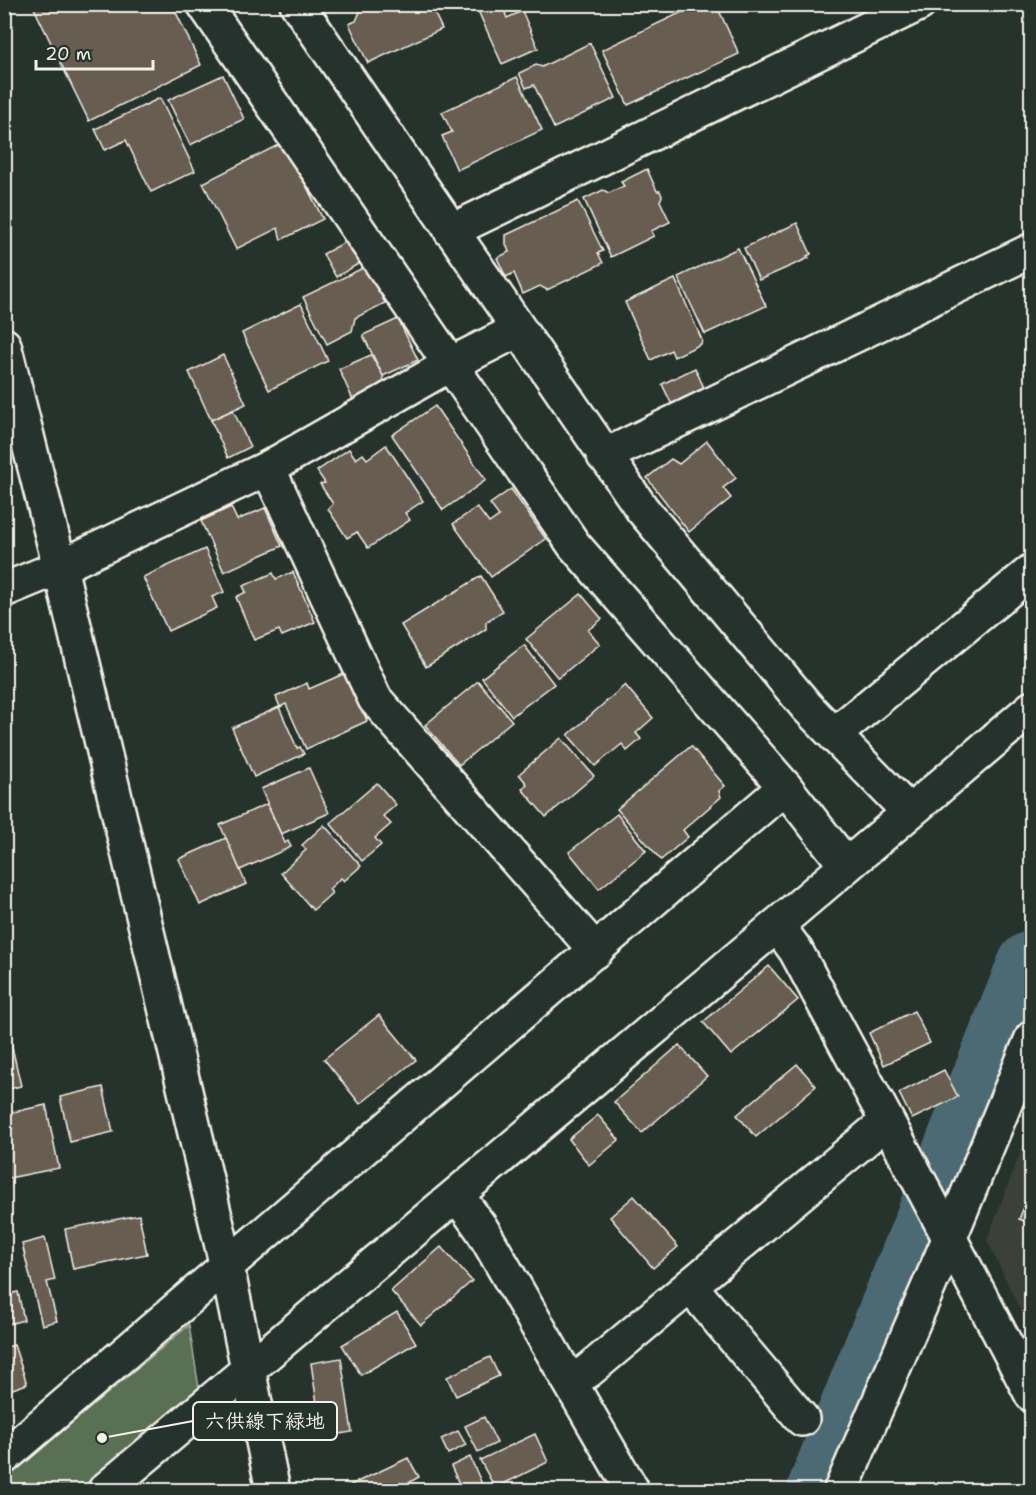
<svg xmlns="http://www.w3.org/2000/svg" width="1036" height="1495" font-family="'Shantell Sans','Klee One',sans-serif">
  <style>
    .built { fill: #3a4038 }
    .green { fill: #5a7054; stroke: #a7b09e; stroke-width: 1.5 }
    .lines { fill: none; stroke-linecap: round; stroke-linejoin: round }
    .river { stroke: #4c6b73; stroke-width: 70 }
    .building { fill: #675d51; stroke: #f4f1e8; stroke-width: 1.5 }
    .minor-casing { stroke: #f4f1e8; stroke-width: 38 }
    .minor { stroke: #26332d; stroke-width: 33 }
    .leader { fill: none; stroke: #f4f1e8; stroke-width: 2 }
    .callout-dot { fill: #f4f1e8; stroke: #26332d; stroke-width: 2 }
    .callout { fill: #26332d; stroke: #f4f1e8; stroke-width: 2 }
    .callout-label { font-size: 20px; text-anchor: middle; font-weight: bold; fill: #f4f1e8 }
  </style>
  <rect width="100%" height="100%" fill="#26332d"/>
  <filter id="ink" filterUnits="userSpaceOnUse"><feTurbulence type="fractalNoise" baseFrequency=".0167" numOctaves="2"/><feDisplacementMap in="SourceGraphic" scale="12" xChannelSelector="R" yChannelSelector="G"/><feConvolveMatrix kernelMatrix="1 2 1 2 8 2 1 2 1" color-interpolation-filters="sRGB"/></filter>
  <g filter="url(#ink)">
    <polygon class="built" points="1031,1125 1031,1333 987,1240"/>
    <polygon class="green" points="189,1325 200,1395 85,1490 5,1490 4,1480"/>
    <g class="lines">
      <polyline class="river" points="822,1490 1032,966"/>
    </g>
    <g class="building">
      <polygon points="32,4 172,4 201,65 89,121"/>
      <polygon points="367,4 430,4 442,29 368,63 349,24 356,21 362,7"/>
      <polygon points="475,4 524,4 505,13 507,18 522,11 538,48 502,64"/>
      <polygon points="699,4 716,4 739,54 628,105 602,50"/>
      <polygon points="590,43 616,98 554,128 534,85 526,88 519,73 536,65 542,67"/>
      <polygon points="223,75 244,119 190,145 168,100"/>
      <polygon points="517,77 542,130 457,170 442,136 452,132 442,112"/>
      <polygon points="160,98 195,171 151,192 126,140 105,150 95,129"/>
      <polygon points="284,142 323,219 281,240 278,228 236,249 203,183"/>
      <polygon points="647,169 657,191 660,191 662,196 660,201 670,222 651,231 654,236 611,257 584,199 603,190 609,193 624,186 621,182"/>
      <polygon points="578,201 603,251 598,253 603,263 547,290 540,286 523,294 514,273 506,277 497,258 509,252 506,244 506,235"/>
      <polygon points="797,223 811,254 807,256 809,258 759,280 744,248"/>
      <polygon points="347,241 360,263 336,277 323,254"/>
      <polygon points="738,248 766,306 705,334 678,277"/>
      <polygon points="367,266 385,303 355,318 352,331 327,344 303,297"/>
      <polygon points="675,279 702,340 701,344 674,357 671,350 651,360 625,302"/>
      <polygon points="301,304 328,361 269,390 242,333"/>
      <polygon points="398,319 418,360 383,376 363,335"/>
      <polygon points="223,355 246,404 211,420 189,372"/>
      <polygon points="371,355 383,376 385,385 353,400 339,369"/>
      <polygon points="695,368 708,397 676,413 662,384"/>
      <polygon points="435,406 486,480 443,510 392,435"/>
      <polygon points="233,410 250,447 228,458 211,420"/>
      <polygon points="707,441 736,478 723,488 731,498 689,532 647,478 671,459 679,464"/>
      <polygon points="386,445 423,501 405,513 410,520 368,548 357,532 347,538 328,509 333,504 320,484 325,483 317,471 349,449 356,459 363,454 367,459"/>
      <polygon points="511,489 546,539 491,577 453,524 477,507 489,523 499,516 490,504"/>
      <polygon points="231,507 237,520 265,508 282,546 224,572 201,521"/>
      <polygon points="205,549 224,592 212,597 217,608 168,631 143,577"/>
      <polygon points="293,572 315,622 282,636 279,630 254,640 236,597 246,592 243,586 273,573 276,579"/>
      <polygon points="481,576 503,611 486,622 486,629 426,667 401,625"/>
      <polygon points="581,594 602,619 588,630 600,644 558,678 526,639"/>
      <polygon points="524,645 554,684 512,716 482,678"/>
      <polygon points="348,672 367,721 306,749 286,704 280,707 276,697 307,683 309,689"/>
      <polygon points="478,681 512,721 459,765 425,725"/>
      <polygon points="625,685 653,718 636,733 641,739 627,751 622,744 595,766 568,735"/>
      <polygon points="279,707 297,748 300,747 304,754 254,777 232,728"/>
      <polygon points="561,738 594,776 546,817 522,789 527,784 519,774"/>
      <polygon points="691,746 725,786 719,791 721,797 683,830 688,837 661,860 617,809"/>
      <polygon points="309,768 329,813 281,834 261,789"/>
      <polygon points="377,783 396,805 383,816 391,824 375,838 381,845 362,861 330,823"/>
      <polygon points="267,804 285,843 288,841 291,847 240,870 220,825"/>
      <polygon points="617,814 646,851 599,889 569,852"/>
      <polygon points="324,825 361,866 344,881 341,878 329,889 332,893 313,910 281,873 306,850 302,845"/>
      <polygon points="226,838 246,884 200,905 179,859"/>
      <polygon points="769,966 798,1000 731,1055 703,1022"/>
      <polygon points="914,1011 930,1043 884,1065 869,1033"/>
      <polygon points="4,1012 21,1086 4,1090"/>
      <polygon points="379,1015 416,1060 360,1104 324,1059"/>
      <polygon points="679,1045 707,1076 642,1133 614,1102"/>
      <polygon points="797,1064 816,1086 756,1137 737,1115"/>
      <polygon points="944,1070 958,1097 912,1119 899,1093"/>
      <polygon points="103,1087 113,1132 70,1142 60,1097"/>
      <polygon points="46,1105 59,1168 4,1179 4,1114"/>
      <polygon points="598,1115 619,1140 589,1165 569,1139"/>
      <polygon points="1032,1188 1032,1224 1019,1219"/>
      <polygon points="634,1196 678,1247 653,1268 610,1217"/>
      <polygon points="139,1215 147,1254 73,1269 65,1229"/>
      <polygon points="45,1238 55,1280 47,1282 57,1321 42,1325 22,1244"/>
      <polygon points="441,1247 472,1281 421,1325 391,1291"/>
      <polygon points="18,1292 24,1320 4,1325 4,1295"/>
      <polygon points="397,1312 416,1343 361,1375 342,1345"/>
      <polygon points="14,1345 27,1384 4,1392 4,1348"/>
      <polygon points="490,1357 499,1376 456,1396 447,1377"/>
      <polygon points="341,1358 352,1432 322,1437 311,1363"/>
      <polygon points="484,1417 497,1443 478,1452 465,1426"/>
      <polygon points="458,1431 466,1445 448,1454 441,1439"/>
      <polygon points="535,1434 548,1462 495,1488 480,1460"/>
      <polygon points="470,1457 482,1484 468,1490 462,1490 451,1466"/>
      <polygon points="408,1458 419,1477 399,1488 400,1490 340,1490"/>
    </g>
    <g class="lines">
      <defs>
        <g id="minor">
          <polyline points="204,4 574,545 785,787 846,865"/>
          <polyline points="297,4 642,509 807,707 909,812"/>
          <polyline points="451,231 919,4"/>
          <polyline points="4,345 60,567 227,1267 273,1490"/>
          <polyline points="604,456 1032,250"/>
          <polyline points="268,468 375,699 596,951"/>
          <polyline points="4,590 60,567 268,468 451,364 518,330"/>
          <polyline points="835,734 1032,571"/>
          <path d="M 777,925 L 796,951 C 875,1099 955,1246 1032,1395"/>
          <polyline points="457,1195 481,1228 632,1490"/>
          <polyline points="690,1286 802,1419"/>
          <polyline points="570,1382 588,1371 873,1133 888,1124"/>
          <polyline points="4,1457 785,787"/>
          <polyline points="105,1490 777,925 1032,708"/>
          <polyline points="841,1490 950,1237 1032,1038"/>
        </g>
      </defs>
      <use href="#minor" class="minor-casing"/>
      <use href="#minor" class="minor"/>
    </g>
  </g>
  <path class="leader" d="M102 1438L193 1421"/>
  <circle class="callout-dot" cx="102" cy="1438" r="6"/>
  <rect class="callout" x="193" y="1402" width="144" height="38" rx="6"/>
  <g class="callout-label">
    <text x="265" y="1428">六供線下緑地</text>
  </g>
  <rect width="1036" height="1495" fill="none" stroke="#26332d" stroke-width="24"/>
  <rect x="12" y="12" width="1012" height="1471" fill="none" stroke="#f4f1e8" stroke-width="2" filter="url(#ink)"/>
  <path d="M36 60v9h117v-9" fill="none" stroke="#f4f1e8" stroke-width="3"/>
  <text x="45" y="60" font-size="18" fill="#f4f1e8" stroke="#26332d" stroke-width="4.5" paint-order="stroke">20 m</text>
</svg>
